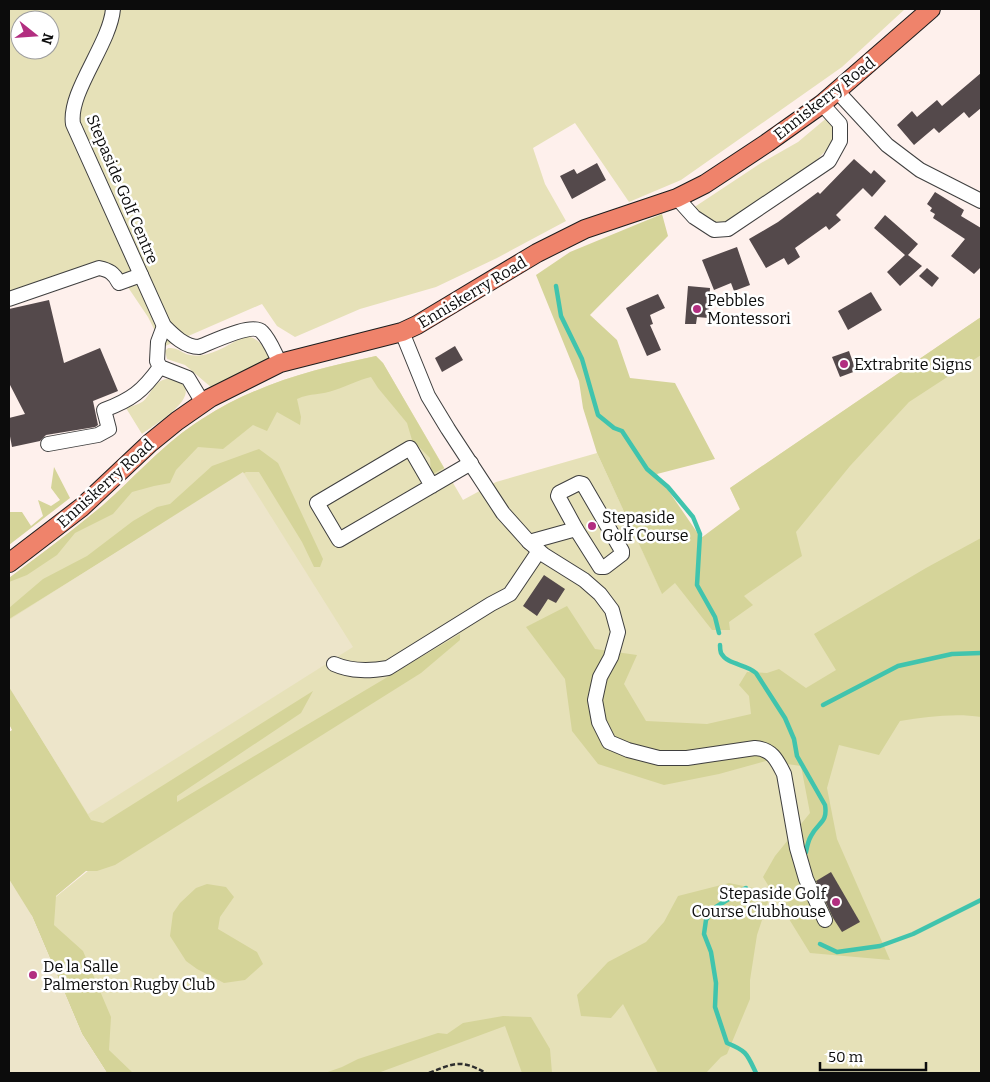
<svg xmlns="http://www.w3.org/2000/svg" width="990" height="1082" font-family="Bitter,serif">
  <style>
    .green { fill: #e6e1b8; fill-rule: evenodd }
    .forest { fill: #d5d499 }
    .pitch { fill: #ede5ca }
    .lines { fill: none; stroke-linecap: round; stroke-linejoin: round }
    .stream { stroke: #40c4ad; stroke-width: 4.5 }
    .building { fill: #54494b }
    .minor-casing { stroke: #3f3f3f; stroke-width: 16 }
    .major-casing { stroke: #1d1d1d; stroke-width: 20 }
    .path { stroke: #2e2e2e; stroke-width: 2.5; stroke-dasharray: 5 2.5; stroke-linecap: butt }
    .minor { stroke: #fff; stroke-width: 14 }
    .major { stroke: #ef836b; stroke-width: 18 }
    .poi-dot { fill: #b22e80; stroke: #fff; stroke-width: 2 }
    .labels { text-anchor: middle; stroke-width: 5; stroke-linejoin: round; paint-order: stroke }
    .street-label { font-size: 16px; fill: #0c0c0c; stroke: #fff }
    .poi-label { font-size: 16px; fill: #0c0c0c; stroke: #fff; text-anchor: start }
  </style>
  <rect width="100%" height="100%" fill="#fef0ec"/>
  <g class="green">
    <path d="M 9,9 L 905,9 L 842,67 L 815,86 L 681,180 L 629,202 L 575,123 L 533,148 L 545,184 L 566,221 L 497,258 L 436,287 L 360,309 L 295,337 L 277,326 L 262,304 L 163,347 L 148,317 L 113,265 L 98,263 L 9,292 ZM 20,20 L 50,20 L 50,50 L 20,50 Z"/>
    <polygon points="829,116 836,129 830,146 814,163 723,225 712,224 693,208 761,163 798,142"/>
    <path d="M 981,317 L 981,1073 L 107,1073 L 32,916 L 94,866 L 9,724 L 9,578 C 40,555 72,531 102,506 C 135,477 165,442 202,419 C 256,384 314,369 376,356 L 383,363 L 463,500 L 496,482 L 597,453 L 662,593 L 747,524 L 730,488 Z"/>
    <path d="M 245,336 C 258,337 266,348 270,360 L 212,388 L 185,365 L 167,359 L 165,351 L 168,348 C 181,348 180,353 190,355 C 209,359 229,344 245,336 Z"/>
    <path d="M 166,379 C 172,379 180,380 184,386 C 195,401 153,426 142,434 L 126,408 C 131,406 137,405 142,402 C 152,395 151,383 166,379 Z"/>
  </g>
  <g class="forest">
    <polygon points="662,214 668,236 590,315 617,340 630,378 675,383 715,459 657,474 701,538 740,509 730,488 981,317 981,355 909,402 850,466 796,532 802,556 744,596 753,605 729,622 730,630 712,630 675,583 662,594 597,453 583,408 579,381 536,275 570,252"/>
    <path d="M 376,356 L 383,363 L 444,468 L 431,475 L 430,458 L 412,440 L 407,423 L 378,388 L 371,377 C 358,380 347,386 335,390 C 322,395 310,393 297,399 L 301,417 L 300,425 L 277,412 L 267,431 L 253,425 L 223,449 L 198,447 L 176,470 L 170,483 L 154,486 L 132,492 L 113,514 L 75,533 L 57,555 L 27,575 L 9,582 L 9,578 C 40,555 72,531 102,506 C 135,477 165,442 202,419 C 256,384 314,369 376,356 Z"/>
    <polygon points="259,449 278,463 323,559 320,567 314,567 302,542 259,472 246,472 9,619 9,608 43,579 87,556 133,521 157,507 170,504 212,466"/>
    <polygon points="54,467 70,498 9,545 9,512 22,512 31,526 43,516 38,500 51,506 60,500 51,488"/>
    <path d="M 981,538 L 981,717 C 954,713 927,717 900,721 L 879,755 L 839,745 L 827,788 L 837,839 L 890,960 L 810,953 L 763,877 L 775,856 L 810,813 L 801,766 L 766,761 L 719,774 L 664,785 L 598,764 L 572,731 L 565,679 L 526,627 L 567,606 L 595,649 L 637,655 L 624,684 L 646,721 L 707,724 L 751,714 L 749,696 L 739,685 L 747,672 L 767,673 L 779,669 L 806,688 L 836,670 L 814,634 L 926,568 Z"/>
    <polygon points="460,634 460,640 421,673 115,865 97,871 86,871 56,896 54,925 83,951 111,1017 109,1050 133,1073 107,1073 82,1034 32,916 9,902 9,732 12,730 9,724 9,686 91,820 103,823 313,691 301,713 177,796 177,802"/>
    <polygon points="729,883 758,889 768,902 757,935 750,980 750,999 727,1054 721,1057 706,1073 658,1073 623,1004 611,1018 581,1016 577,995 608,962 646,942 664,922 678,896"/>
    <polygon points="207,884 226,887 234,897 220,917 218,929 257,952 263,964 245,980 224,983 197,969 186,961 170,936 173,913 180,903 196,888"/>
    <polygon points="503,1016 531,1017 550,1049 552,1073 522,1073 505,1026 378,1073 325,1073 342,1067 358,1059 438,1033 447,1034 463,1023"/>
  </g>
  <g class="pitch">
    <polygon points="243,472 353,647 88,814 9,687 9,620"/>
    <polygon points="9,879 32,916 82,1034 107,1073 9,1073"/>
  </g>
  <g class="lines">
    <g class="stream">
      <polyline points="556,286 561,316 582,359 598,415 614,428 622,431 647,469 668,487 693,517 700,534 697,585 715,617 719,633"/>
      <path d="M 720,645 C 720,647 720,650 721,653 C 727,665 747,664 756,673 L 785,718 L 794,739 L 797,756 L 825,805 C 828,823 818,822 811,836 C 808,841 807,847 806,852"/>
      <polyline points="823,705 898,666 952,654 981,653"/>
      <path d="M 746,888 L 716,907 L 706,920 L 704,934 L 711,952 L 716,983 L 715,1007 L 727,1043 C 747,1051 747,1054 756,1073"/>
      <polyline points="820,944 837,952 880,946 913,934 981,900"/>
    </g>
  </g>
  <g class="building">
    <polygon points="981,73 981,108 969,118 964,112 939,133 934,128 914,145 897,125 912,111 917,117 937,100 942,106"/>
    <polygon points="854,159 871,174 874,170 886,181 872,197 863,188 836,215 841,220 829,230 826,226 795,248 800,257 788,265 784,258 766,268 749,239 778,222 818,192 820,194"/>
    <polygon points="597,163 606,180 572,199 560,176 574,169 577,174"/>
    <polygon points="935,192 964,210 961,216 981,228 981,267 974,274 951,256 965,239 933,218 935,214 930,211 932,208 927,204"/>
    <polygon points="885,215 918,244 908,255 922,266 900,286 887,272 905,255 874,228"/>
    <polygon points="737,247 750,285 734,291 731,283 714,290 702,260"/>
    <polygon points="927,268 939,278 932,287 919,276"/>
    <polygon points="688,286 710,288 708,318 697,317 696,324 685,324"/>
    <polygon points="871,292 882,310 848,330 838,311"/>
    <polygon points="658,294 665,308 650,315 653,324 650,325 661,350 647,356 626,308"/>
    <polygon points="49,300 64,363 100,348 118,391 93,401 98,425 95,427 46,435 40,441 12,447 9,431 9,418 25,414 9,383 9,309"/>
    <polygon points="455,346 463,360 442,372 435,358"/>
    <polygon points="849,351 856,371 840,377 832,357"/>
    <polygon points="544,575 565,589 556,603 548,599 537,616 523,606"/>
    <polygon points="831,872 860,922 842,932 833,918 816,881"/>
  </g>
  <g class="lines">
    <defs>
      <g id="minor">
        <path d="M 113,9 C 110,44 68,92 73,124 L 164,326 C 174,336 185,347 199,347 C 212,342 253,322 262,332 C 270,340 275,354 280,363"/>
        <polyline points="837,91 887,145 920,170 981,201"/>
        <polyline points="677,198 694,217 714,230 728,229 829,161 840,141 840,124 822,104"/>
        <path d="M 9,299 L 99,268 C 109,270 114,273 119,283 L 141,275"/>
        <polyline points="164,326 158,342 157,361 160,367 188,378 203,403"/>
        <path d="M 402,332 L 428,396 L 448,429 L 503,513 L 529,542 L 544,555 L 584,580 L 600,594 L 612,610 L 618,632 L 611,657 L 600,677 L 595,700 L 599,722 L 609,742 L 628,750 L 659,758 L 687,758 L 755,748 C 772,749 777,760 784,774 L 797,848 L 806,879 L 825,920"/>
        <path d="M 48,444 L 98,435 L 109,429 L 104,410 C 131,400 143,391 160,367"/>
        <polygon points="579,483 583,484 622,551 622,554 605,567 600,567 576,529 558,496 559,493"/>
        <polyline points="432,486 410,448 317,503 339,540 471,463"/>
        <polyline points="529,542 576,529"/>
        <path d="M 334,664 C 352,672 370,671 388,668 L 491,604 L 510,594 L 539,551"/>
      </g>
      <polyline id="major" points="9,563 82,507 150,443 177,421 210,398 280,363 402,332 417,325 537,253 585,229 677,198 705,184 767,143 822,104 931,9"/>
    </defs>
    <use href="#minor" class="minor-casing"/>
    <use href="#major" class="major-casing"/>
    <path class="path" d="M 429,1073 C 454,1063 461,1059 486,1073"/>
    <use href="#minor" class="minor"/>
    <use href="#major" class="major"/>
  </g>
  <g class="poi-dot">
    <circle cx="697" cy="309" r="5"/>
    <circle cx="844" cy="364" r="5"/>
    <circle cx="592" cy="526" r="5"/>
    <circle cx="836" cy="902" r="5"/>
    <circle cx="33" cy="975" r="5"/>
  </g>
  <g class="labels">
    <g class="street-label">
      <text transform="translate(824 98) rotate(-38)" y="6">Enniskerry Road</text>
      <text transform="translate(123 189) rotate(67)" y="6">Stepaside Golf Centre</text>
      <text transform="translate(472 292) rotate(-31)" y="6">Enniskerry Road</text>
      <text transform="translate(105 483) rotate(-42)" y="6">Enniskerry Road</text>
    </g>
    <g class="poi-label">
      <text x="707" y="306">Pebbles<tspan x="707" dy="18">Montessori</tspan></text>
      <text x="854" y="370">Extrabrite Signs</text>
      <text x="602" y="523">Stepaside<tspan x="602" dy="18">Golf Course</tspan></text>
      <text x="826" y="899" text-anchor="end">Stepaside Golf<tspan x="826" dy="18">Course Clubhouse</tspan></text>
      <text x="43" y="972">De la Salle<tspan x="43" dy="18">Palmerston Rugby Club</tspan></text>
    </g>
  </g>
  <rect width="990" height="1082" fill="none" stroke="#0c0c0c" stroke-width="20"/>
  <g transform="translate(35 35) rotate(107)"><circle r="24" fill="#ffffff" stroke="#9e9e9e"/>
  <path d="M0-4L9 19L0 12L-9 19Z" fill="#b22e80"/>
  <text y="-8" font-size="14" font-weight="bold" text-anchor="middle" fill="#0c0c0c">N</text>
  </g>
  <path d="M820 1062v8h106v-8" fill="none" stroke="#0c0c0c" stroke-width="2.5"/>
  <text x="828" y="1062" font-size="15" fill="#0c0c0c" stroke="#ffffff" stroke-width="4" paint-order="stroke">50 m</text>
</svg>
